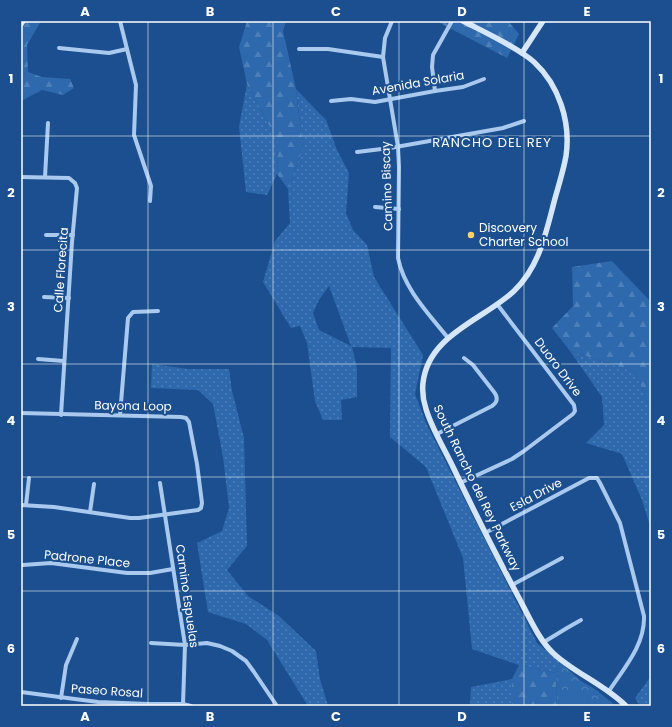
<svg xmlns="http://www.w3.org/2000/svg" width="672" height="727" font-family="Poppins,sans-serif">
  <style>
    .grass { fill: url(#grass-dots); fill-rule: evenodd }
    .forest { fill: url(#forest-firs) }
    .park { fill: url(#park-crowns) }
    .pitch { fill: #2e69ad }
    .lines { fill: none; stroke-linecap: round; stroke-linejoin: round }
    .street { stroke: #a9c9ee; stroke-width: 4 }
    .secondary { stroke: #d6e6fa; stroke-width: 5.5 }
    .grid { fill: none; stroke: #fff; stroke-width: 1; stroke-opacity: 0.55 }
    .poi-dot { fill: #ffd166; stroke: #1b4f8f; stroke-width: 1.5 }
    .labels { text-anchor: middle; stroke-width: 4; stroke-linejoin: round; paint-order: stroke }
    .street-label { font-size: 12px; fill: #fff; stroke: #1b4f8f }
    .poi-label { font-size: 12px; fill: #fff; stroke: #1b4f8f; text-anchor: start }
    .neighbourhood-label { font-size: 13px; letter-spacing: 1px; fill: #fff; stroke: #1b4f8f }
    .neatline { fill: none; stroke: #fff; stroke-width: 1.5 }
    .grid-label { font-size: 13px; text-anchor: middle; font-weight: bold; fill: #fff }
  </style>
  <defs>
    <pattern id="grass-dots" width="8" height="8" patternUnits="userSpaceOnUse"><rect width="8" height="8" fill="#2e69ad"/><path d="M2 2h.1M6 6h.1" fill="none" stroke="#4d80b9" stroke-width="1.8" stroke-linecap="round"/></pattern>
    <pattern id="forest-firs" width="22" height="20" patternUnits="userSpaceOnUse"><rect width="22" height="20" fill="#2e69ad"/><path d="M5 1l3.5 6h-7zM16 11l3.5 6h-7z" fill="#4d80b9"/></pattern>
    <pattern id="park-crowns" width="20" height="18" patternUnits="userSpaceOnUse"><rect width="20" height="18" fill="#2e69ad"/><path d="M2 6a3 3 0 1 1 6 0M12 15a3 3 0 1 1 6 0" fill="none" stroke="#4d80b9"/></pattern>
  </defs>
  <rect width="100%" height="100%" fill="#1b4f8f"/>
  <g class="grass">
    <polygon points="247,84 278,142 277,174 267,195 246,192 239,127"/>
    <path d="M 296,89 L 326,120 L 337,150 L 349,173 L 346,213 L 353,230 L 367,245 L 374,277 L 423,355 L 415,394 L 426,423 L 537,643 L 560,662 L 556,673 L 519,665 L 472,649 L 463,558 L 426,467 L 390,437 L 391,348 L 352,347 L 357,368 L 357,397 L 341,400 L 342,420 L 323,420 L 315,401 L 307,343 L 300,326 L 291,328 L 263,282 L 275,241 L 290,223 L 288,189 L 303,148 ZM 329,286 L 351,346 L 319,330 L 313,313 L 319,300 Z"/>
    <polygon points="570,351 635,372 651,412 651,529 642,500 622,454 586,443 604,425 602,397"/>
    <polygon points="152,364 188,369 229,369 232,391 244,438 247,546 227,570 248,596 279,616 316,651 320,679 328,706 308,706 267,640 246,624 208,612 197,543 222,531 229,508 223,457 213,404 198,390 151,388"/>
    <polygon points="651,676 651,706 640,706 635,698"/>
    <polygon points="512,679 512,706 470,706 471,687"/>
  </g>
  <g class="forest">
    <polygon points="21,21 41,21 27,45 28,72 42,77 70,79 74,88 63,95 42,90 21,101"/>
    <polygon points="247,21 286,21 283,31 296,89 303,148 288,189 277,174 278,142 247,84 239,47"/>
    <polygon points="436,21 508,21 519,34 507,58"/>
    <polygon points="612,261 651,302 651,412 635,372 570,351 552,328 573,306 572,267"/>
    <polygon points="519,665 556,673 557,706 512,706 512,679"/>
  </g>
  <polygon class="park" points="560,662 581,681 595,689 616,706 557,706 556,673"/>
  <polygon class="pitch" points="561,690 584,692 583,706 560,703"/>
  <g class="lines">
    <g class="street">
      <polyline points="120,21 136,85 134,135 151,186 150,201"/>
      <path d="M 392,21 L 385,38 L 383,57 L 398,147 L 399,167 L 398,258 C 404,289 429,314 448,338"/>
      <polyline points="59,48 109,53 127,49"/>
      <polyline points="299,49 328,49 383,57"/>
      <polyline points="435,91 432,67 433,55 452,21"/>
      <polyline points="331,101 351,99 375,102 435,91 463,87 484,79"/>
      <polyline points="357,152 390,148 503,128 524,121"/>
      <polyline points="21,177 69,178 75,183 77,188 72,242 61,415"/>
      <polyline points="45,177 48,123"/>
      <polyline points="375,207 399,209"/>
      <polyline points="46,235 73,235"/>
      <polyline points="44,297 69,298"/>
      <polyline points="38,359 64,361"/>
      <polyline points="21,413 181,417 186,418 189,422 197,464 202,503 201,508 198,510 139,518 130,518 54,507 21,505"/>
      <polyline points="120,415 128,318 133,312 158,311"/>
      <path d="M 437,434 L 492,406 C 498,402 498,397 494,392 L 473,365 L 464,358"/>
      <polyline points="160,483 185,645 183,704"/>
      <polyline points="460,483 512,459 524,451 573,414 575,411 574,405 497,304"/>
      <polyline points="26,505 29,478"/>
      <polyline points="90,512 94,484"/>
      <path d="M 485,533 L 589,478 L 597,478 L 600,483 L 620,523 L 644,616 C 645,645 624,668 609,691"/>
      <polyline points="23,565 51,563 127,573 150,573 173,569"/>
      <polyline points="512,585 562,558"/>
      <polyline points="544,642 567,628 581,620"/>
      <polyline points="151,643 185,645 207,643 220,646 232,651 246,661 254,672 277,706"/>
      <polyline points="21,692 98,702 148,704 183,704 191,706"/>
      <polyline points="61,698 66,665 77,639"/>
    </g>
    <g class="secondary">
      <path d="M 463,21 C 484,32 517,47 534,62 C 559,85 571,122 566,156 C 563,173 557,190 553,206 C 545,237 538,268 514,291 C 483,320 428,335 423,383 C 422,392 423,400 426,409 C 432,429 444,448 453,467 C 474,511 496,555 519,598 C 528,615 539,640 553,653 C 574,673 604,684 626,706"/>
      <polyline points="21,24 23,21"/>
      <polyline points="522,53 543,21"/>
    </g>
  </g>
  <path class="grid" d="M 148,21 L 148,706M 273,21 L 273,706M 399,21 L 399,706M 524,21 L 524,706M 21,136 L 651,136M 21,250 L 651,250M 21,364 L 651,364M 21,477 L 651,477M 21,591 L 651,591"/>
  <circle class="poi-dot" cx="471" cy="235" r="4"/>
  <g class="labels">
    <g class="street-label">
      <text transform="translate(418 83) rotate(-10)" y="4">Avenida Solaria</text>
      <text transform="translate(387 186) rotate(-92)" y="4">Camino Biscay</text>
      <text transform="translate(61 270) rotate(-86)" y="4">Calle Florecita</text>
      <text transform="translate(558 367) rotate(53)" y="4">Duoro Drive</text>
      <text transform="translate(133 406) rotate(1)" y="4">Bayona Loop</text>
      <text transform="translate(477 488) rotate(64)" y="4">South Rancho del Rey Parkway</text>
      <text transform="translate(536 495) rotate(-28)" y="4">Esla Drive</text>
      <text transform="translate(87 559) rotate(6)" y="4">Padrone Place</text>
      <text transform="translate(187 596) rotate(82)" y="4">Camino Espuelas</text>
      <text transform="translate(107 691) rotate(4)" y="4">Paseo Rosal</text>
    </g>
    <g class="poi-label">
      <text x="479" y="232">Discovery<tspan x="479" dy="14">Charter School</tspan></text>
    </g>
    <g class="neighbourhood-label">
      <text x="492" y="147">RANCHO DEL REY</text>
    </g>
  </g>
  <rect width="672" height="727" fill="none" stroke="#1b4f8f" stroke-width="44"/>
  <rect x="22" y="22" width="628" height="683" class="neatline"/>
  <g class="grid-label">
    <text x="85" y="16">A</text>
    <text x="210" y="16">B</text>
    <text x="336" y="16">C</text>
    <text x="462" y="16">D</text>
    <text x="587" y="16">E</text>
    <text x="11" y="83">1</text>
    <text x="661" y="83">1</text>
    <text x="11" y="197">2</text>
    <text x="661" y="197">2</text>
    <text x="11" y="311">3</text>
    <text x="661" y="311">3</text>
    <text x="11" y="425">4</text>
    <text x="661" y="425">4</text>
    <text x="11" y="539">5</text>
    <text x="661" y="539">5</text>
    <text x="11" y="653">6</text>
    <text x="661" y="653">6</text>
    <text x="85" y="721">A</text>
    <text x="210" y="721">B</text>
    <text x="336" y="721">C</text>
    <text x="462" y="721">D</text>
    <text x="587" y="721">E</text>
  </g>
</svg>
